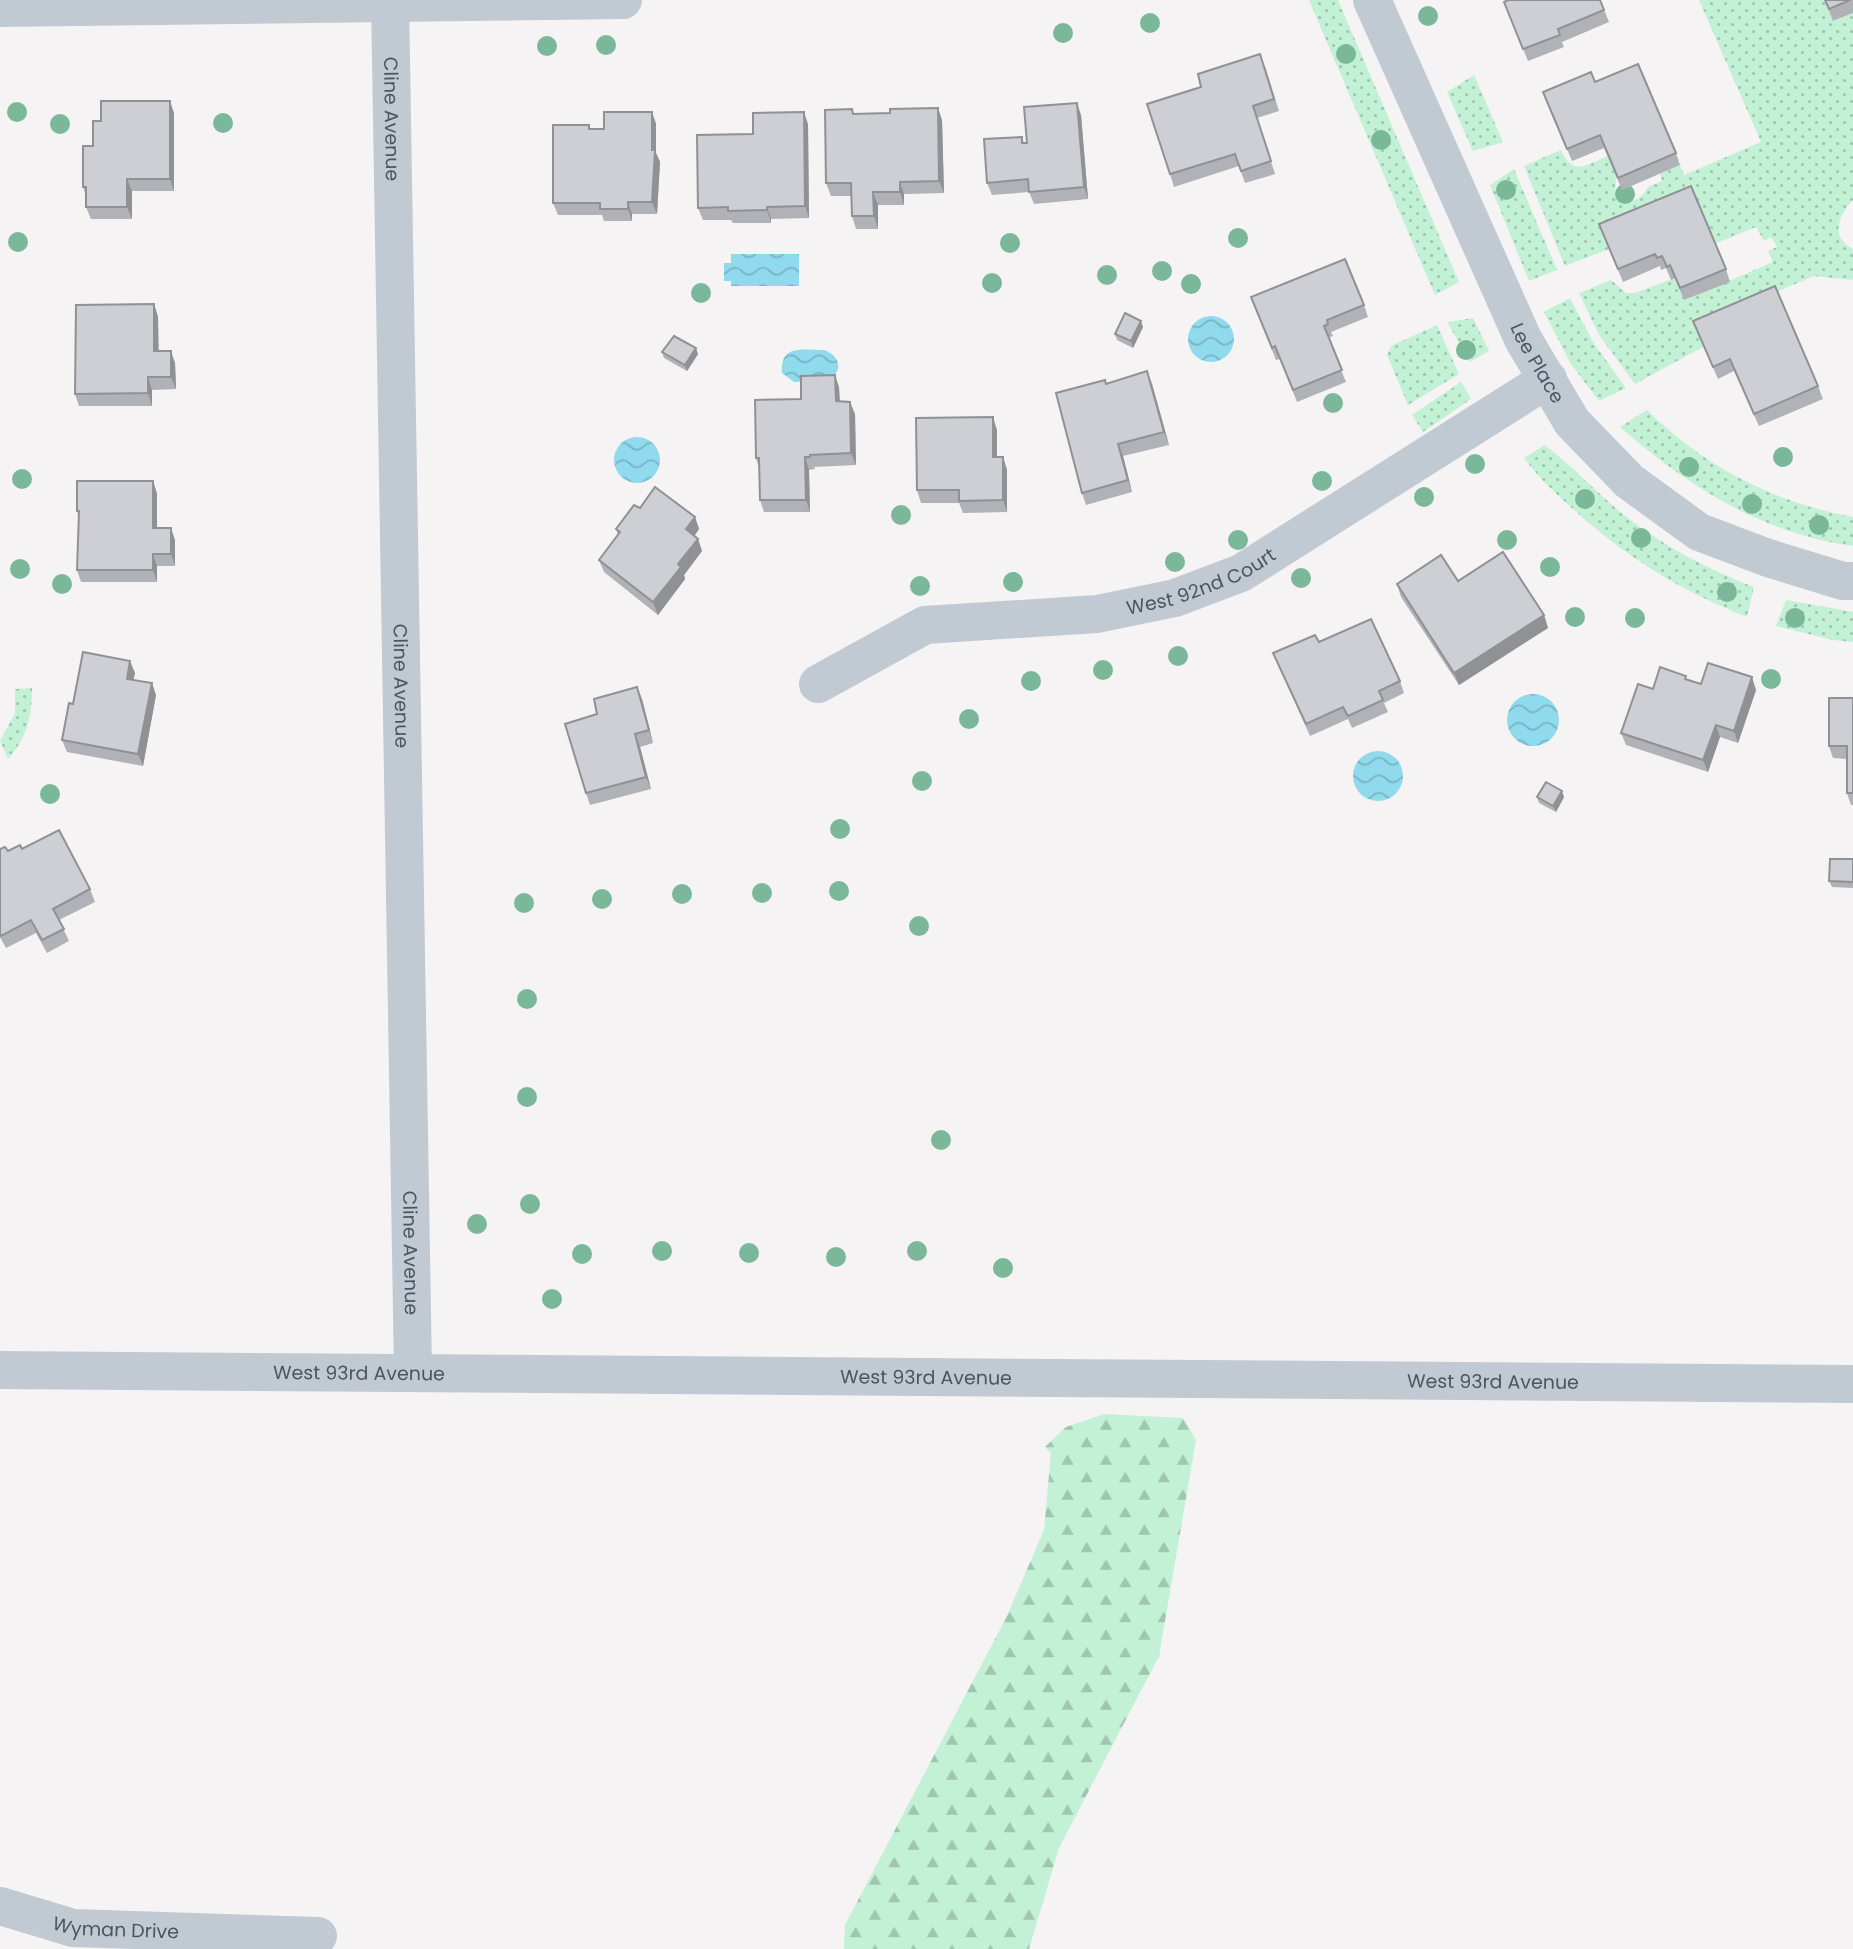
<svg xmlns="http://www.w3.org/2000/svg" width="1853" height="1949" font-family="Poppins,sans-serif">
  <style>
    .grass { fill: url(#grass-dots) }
    .forest { fill: url(#forest-firs) }
    .water { fill: url(#water-waves) }
    .lines { fill: none; stroke-linecap: round; stroke-linejoin: round }
    .minor { stroke: #c1cad2; stroke-width: 38 }
    .tertiary { stroke: #c1cad2; stroke-width: 38 }
    .tree { fill: #7bb799 }
    .wall { fill: #b0b2b7 }
    .shaded-wall { fill: #909195 }
    .building { fill: #cdcfd5; stroke: #909195; stroke-width: 2 }
    .labels { text-anchor: middle; stroke-width: 6; stroke-linejoin: round; paint-order: stroke }
    .street-label { font-size: 19px; fill: #4a5661; stroke: #fff }
  </style>
  <defs>
    <pattern id="grass-dots" width="8" height="8" patternUnits="userSpaceOnUse" patternTransform="scale(1.75)"><rect width="8" height="8" fill="#c3f1d5"/><path d="M2 2h.1M6 6h.1" fill="none" stroke="#a0c6b0" stroke-width="1.8" stroke-linecap="round"/></pattern>
    <pattern id="forest-firs" width="22" height="20" patternUnits="userSpaceOnUse" patternTransform="scale(1.75)"><rect width="22" height="20" fill="#c3f1d5"/><path d="M5 1l3.5 6h-7zM16 11l3.5 6h-7z" fill="#a0c6b0"/></pattern>
    <pattern id="water-waves" width="16" height="10" patternUnits="userSpaceOnUse" patternTransform="scale(1.75)"><rect width="16" height="10" fill="#90daee"/><path d="M0 5q4-4 8 0t8 0" fill="none" stroke="#78b4c4"/></pattern>
  </defs>
  <rect width="100%" height="100%" fill="#f5f3f3"/>
  <g class="grass">
    <polygon points="1309,0 1338,0 1459,282 1435,295"/>
    <path d="M 1699,0 L 1825,0 L 1834,21 L 1853,13 L 1853,200 C 1838,216 1830,237 1853,249 L 1853,280 L 1814,276 L 1774,293 L 1698,333 L 1703,347 L 1635,384 L 1599,335 L 1579,293 L 1611,280 L 1626,293 L 1635,293 L 1675,278 L 1685,300 L 1773,262 L 1768,251 L 1777,247 L 1771,237 L 1764,241 L 1756,227 L 1714,244 L 1604,236 L 1609,249 L 1565,266 L 1524,166 L 1561,150 C 1573,177 1586,165 1608,156 L 1616,174 L 1615,197 C 1628,205 1641,201 1648,187 L 1662,181 L 1660,174 L 1680,165 L 1684,175 L 1761,142 Z"/>
    <polygon points="1474,75 1503,142 1473,151 1447,92"/>
    <polygon points="1514,169 1557,270 1529,281 1490,185"/>
    <polygon points="1570,298 1593,342 1626,388 1599,401 1571,364 1544,312"/>
    <polygon points="1473,318 1489,351 1470,362 1447,322"/>
    <polygon points="1437,325 1459,374 1408,405 1387,355 1391,346"/>
    <polygon points="1461,382 1471,399 1423,432 1412,415"/>
    <path d="M 1647,410 C 1705,467 1773,502 1853,517 L 1853,546 C 1763,534 1687,486 1620,427 Z"/>
    <path d="M 1545,445 C 1571,465 1593,489 1618,510 C 1659,544 1705,568 1754,587 L 1747,617 C 1680,590 1627,558 1573,509 C 1555,493 1538,477 1524,458 Z"/>
    <polygon points="1786,600 1853,612 1853,642 1833,640 1776,626"/>
    <path d="M 32,688 C 32,715 27,739 8,759 L 0,741 L 15,713 L 15,689 Z"/>
  </g>
  <polygon class="forest" points="1104,1414 1183,1418 1196,1440 1159,1656 1059,1848 1029,1949 844,1949 845,1925 1006,1618 1044,1530 1051,1453 1045,1447 1066,1427"/>
  <g class="water">
    <polygon points="731,254 799,254 799,286 731,286 731,281 724,281 724,263 731,263"/>
    <circle cx="1211" cy="339" r="23"/>
    <path d="M 824,350 C 841,356 844,372 827,381 L 794,382 L 782,373 C 780,344 802,350 824,350 Z"/>
    <circle cx="637" cy="460" r="23"/>
    <circle cx="1533" cy="720" r="26"/>
    <circle cx="1378" cy="776" r="25"/>
  </g>
  <g class="lines">
    <g class="minor">
      <path id="s1" d="M 1372,0 L 1523,339 L 1572,422 L 1629,481 L 1699,532 L 1768,558 L 1843,581 L 1853,581"/>
      <polyline points="0,8 623,0"/>
      <path id="s2" d="M 818,684 L 925,625 L 1097,614 L 1175,598 L 1241,573 L 1548,379"/>
      <path id="s3" d="M 0,1906 L 73,1928 L 318,1936"/>
    </g>
    <g class="tertiary">
      <path id="s4" d="M 390,0 L 413,1372"/>
      <path id="s5" d="M 0,1370 L 1853,1384"/>
    </g>
  </g>
  <g class="tree">
    <circle cx="1428" cy="16" r="10"/>
    <circle cx="1150" cy="23" r="10"/>
    <circle cx="1063" cy="33" r="10"/>
    <circle cx="606" cy="45" r="10"/>
    <circle cx="547" cy="46" r="10"/>
    <circle cx="1346" cy="54" r="10"/>
    <circle cx="17" cy="112" r="10"/>
    <circle cx="223" cy="123" r="10"/>
    <circle cx="60" cy="124" r="10"/>
    <circle cx="1381" cy="140" r="10"/>
    <circle cx="1506" cy="190" r="10"/>
    <circle cx="1625" cy="194" r="10"/>
    <circle cx="1238" cy="238" r="10"/>
    <circle cx="18" cy="242" r="10"/>
    <circle cx="1010" cy="243" r="10"/>
    <circle cx="1162" cy="271" r="10"/>
    <circle cx="1107" cy="275" r="10"/>
    <circle cx="992" cy="283" r="10"/>
    <circle cx="1191" cy="284" r="10"/>
    <circle cx="701" cy="293" r="10"/>
    <circle cx="1466" cy="350" r="10"/>
    <circle cx="1333" cy="403" r="10"/>
    <circle cx="1783" cy="457" r="10"/>
    <circle cx="1475" cy="464" r="10"/>
    <circle cx="1689" cy="467" r="10"/>
    <circle cx="22" cy="479" r="10"/>
    <circle cx="1322" cy="481" r="10"/>
    <circle cx="1424" cy="497" r="10"/>
    <circle cx="1585" cy="499" r="10"/>
    <circle cx="1752" cy="504" r="10"/>
    <circle cx="901" cy="515" r="10"/>
    <circle cx="1819" cy="525" r="10"/>
    <circle cx="1641" cy="538" r="10"/>
    <circle cx="1238" cy="540" r="10"/>
    <circle cx="1507" cy="540" r="10"/>
    <circle cx="1175" cy="562" r="10"/>
    <circle cx="1550" cy="567" r="10"/>
    <circle cx="20" cy="569" r="10"/>
    <circle cx="1301" cy="578" r="10"/>
    <circle cx="1013" cy="582" r="10"/>
    <circle cx="62" cy="584" r="10"/>
    <circle cx="920" cy="586" r="10"/>
    <circle cx="1727" cy="592" r="10"/>
    <circle cx="1575" cy="617" r="10"/>
    <circle cx="1635" cy="618" r="10"/>
    <circle cx="1795" cy="618" r="10"/>
    <circle cx="1178" cy="656" r="10"/>
    <circle cx="1103" cy="670" r="10"/>
    <circle cx="1771" cy="679" r="10"/>
    <circle cx="1031" cy="681" r="10"/>
    <circle cx="969" cy="719" r="10"/>
    <circle cx="922" cy="781" r="10"/>
    <circle cx="50" cy="794" r="10"/>
    <circle cx="840" cy="829" r="10"/>
    <circle cx="839" cy="891" r="10"/>
    <circle cx="762" cy="893" r="10"/>
    <circle cx="682" cy="894" r="10"/>
    <circle cx="602" cy="899" r="10"/>
    <circle cx="524" cy="903" r="10"/>
    <circle cx="919" cy="926" r="10"/>
    <circle cx="527" cy="999" r="10"/>
    <circle cx="527" cy="1097" r="10"/>
    <circle cx="941" cy="1140" r="10"/>
    <circle cx="530" cy="1204" r="10"/>
    <circle cx="477" cy="1224" r="10"/>
    <circle cx="662" cy="1251" r="10"/>
    <circle cx="917" cy="1251" r="10"/>
    <circle cx="749" cy="1253" r="10"/>
    <circle cx="582" cy="1254" r="10"/>
    <circle cx="836" cy="1257" r="10"/>
    <circle cx="1003" cy="1268" r="10"/>
    <circle cx="552" cy="1299" r="10"/>
  </g>
  <g class="wall">
    <polygon points="1600,0 1609,22 1562,42 1564,47 1528,61 1504,2"/>
    <polygon points="1825,0 1853,0 1853,13 1833,21"/>
    <polygon points="1265,66 1279,111 1257,118 1275,174 1245,183 1239,166 1174,187 1170,174"/>
    <polygon points="1595,82 1676,153 1680,165 1622,190 1604,148 1572,161 1543,92"/>
    <polygon points="652,112 656,124 656,153 660,162 657,214 632,214 632,221 604,221 602,215 558,215 553,203 589,125 591,129 604,129"/>
    <polygon points="174,113 174,191 132,191 132,219 91,219 86,207 86,197 83,187 101,121"/>
    <polygon points="854,114 942,120 944,193 904,194 904,205 878,205 878,229 856,229 852,216 851,196 831,196 826,183"/>
    <polygon points="1081,115 1088,199 1034,204 1029,192 992,195 987,183 1022,137 1024,143 1027,143"/>
    <polygon points="808,124 809,218 771,219 771,223 733,223 731,220 703,220 698,208 753,134"/>
    <polygon points="1599,224 1726,269 1730,282 1684,300 1675,278 1671,280 1666,268 1661,270 1660,266 1623,282"/>
    <polygon points="1251,297 1364,305 1368,317 1331,332 1333,336 1328,338 1346,382 1297,402 1280,359 1276,360"/>
    <polygon points="154,304 158,317 158,351 175,363 176,389 152,390 152,406 79,406 75,394"/>
    <polygon points="1693,321 1818,386 1823,399 1759,426 1734,371 1718,379"/>
    <polygon points="1143,327 1133,348 1117,340 1115,334"/>
    <polygon points="662,352 698,354 687,371 664,358"/>
    <polygon points="1106,384 1152,384 1169,445 1123,456 1132,492 1086,505 1082,493"/>
    <polygon points="839,387 840,401 855,414 856,465 814,467 815,469 809,470 810,512 764,512 760,500 759,468 756,458 801,399"/>
    <polygon points="997,430 997,457 1003,457 1007,470 1007,512 963,513 959,503 921,503 917,490"/>
    <polygon points="153,481 157,494 157,528 175,540 175,566 157,566 157,582 81,582 77,570 79,517 77,511"/>
    <polygon points="640,508 695,517 699,529 694,536 698,539 702,551 684,575 685,579 658,615 604,572 599,560 618,535 616,529"/>
    <polygon points="1458,581 1544,615 1548,628 1459,685 1401,597 1397,584"/>
    <polygon points="1319,642 1400,681 1404,693 1384,703 1388,712 1352,728 1348,719 1310,736 1273,653"/>
    <polygon points="135,673 133,680 156,695 143,766 67,752 62,740 73,704"/>
    <polygon points="1688,680 1701,684 1756,690 1738,743 1720,737 1708,772 1626,745 1621,733 1653,689"/>
    <polygon points="1853,698 1853,805 1851,805 1847,793 1847,759 1833,758 1829,746"/>
    <polygon points="642,699 653,743 640,747 651,789 590,805 586,793 597,714"/>
    <polygon points="1537,797 1564,797 1556,812 1539,803"/>
    <polygon points="0,849 8,851 22,849 90,889 95,902 59,920 69,941 47,953 36,933 6,948 0,937"/>
    <polygon points="1853,859 1853,888 1832,887 1829,881"/>
  </g>
  <g class="shaded-wall">
    <polygon points="170,101 174,113 174,191 170,179"/>
    <polygon points="1077,103 1081,115 1088,199 1084,187"/>
    <polygon points="938,108 942,120 944,193 939,181"/>
    <polygon points="652,112 656,124 656,153 660,162 657,214 652,202"/>
    <polygon points="804,112 808,124 809,218 805,206"/>
    <polygon points="127,179 132,191 132,219 127,207"/>
    <polygon points="900,182 904,194 904,205 900,192"/>
    <polygon points="873,192 878,205 878,229 874,216"/>
    <polygon points="628,202 632,214 632,221 628,209"/>
    <polygon points="767,207 771,219 771,223 767,210"/>
    <polygon points="154,304 158,317 159,363 154,351"/>
    <polygon points="1141,321 1143,327 1133,348 1131,341"/>
    <polygon points="696,348 698,354 687,371 685,365"/>
    <polygon points="171,351 175,363 176,389 171,377"/>
    <polygon points="1147,371 1152,384 1169,445 1164,432"/>
    <polygon points="835,375 839,387 840,414 836,401"/>
    <polygon points="148,377 152,390 152,406 148,393"/>
    <polygon points="850,402 855,414 856,465 851,453"/>
    <polygon points="993,417 997,430 997,470 993,457"/>
    <polygon points="1118,444 1123,456 1132,492 1128,480"/>
    <polygon points="805,457 809,470 810,512 806,500"/>
    <polygon points="1003,457 1007,470 1007,512 1003,500"/>
    <polygon points="153,481 157,494 157,540 153,528"/>
    <polygon points="695,517 699,529 691,541 686,529"/>
    <polygon points="171,528 175,540 175,566 171,554"/>
    <polygon points="698,539 702,551 684,575 685,579 658,615 653,602 678,564"/>
    <polygon points="153,554 157,566 157,582 153,570"/>
    <polygon points="1544,615 1548,628 1459,685 1454,673"/>
    <polygon points="130,661 135,673 131,691 127,679"/>
    <polygon points="1752,677 1756,690 1738,743 1734,731"/>
    <polygon points="152,683 156,695 143,766 138,754"/>
    <polygon points="637,687 642,699 653,743 649,730"/>
    <polygon points="1716,725 1720,737 1708,772 1703,760"/>
    <polygon points="635,734 640,747 651,789 646,777"/>
    <polygon points="1562,791 1564,797 1556,812 1553,806"/>
  </g>
  <g class="building">
    <polygon points="1508,0 1600,0 1604,10 1558,29 1560,35 1523,49 1504,2"/>
    <polygon points="1825,0 1850,0 1829,9"/>
    <polygon points="1260,54 1274,99 1253,106 1271,161 1241,171 1235,154 1170,174 1147,104 1201,87 1198,74"/>
    <polygon points="1638,64 1676,153 1618,178 1600,135 1567,149 1543,92 1591,72 1595,82"/>
    <polygon points="101,101 170,101 170,179 127,179 127,207 86,207 86,187 83,187 83,146 93,146 93,121 101,121"/>
    <polygon points="1077,103 1084,187 1029,192 1028,179 987,183 984,139 1022,137 1022,143 1027,143 1024,107"/>
    <polygon points="938,108 939,181 900,182 900,192 873,192 874,216 852,216 851,183 826,183 825,110 852,109 853,114 890,113 890,109"/>
    <polygon points="604,112 652,112 652,150 655,150 652,202 628,202 628,209 600,209 600,203 553,203 553,125 589,125 589,129 604,129"/>
    <polygon points="804,112 805,206 767,207 767,210 728,211 728,207 698,208 697,135 753,134 753,113"/>
    <polygon points="1691,186 1726,269 1680,288 1670,265 1667,267 1662,256 1657,258 1655,254 1618,269 1599,224"/>
    <polygon points="1345,259 1364,305 1327,320 1328,324 1324,326 1342,370 1293,390 1275,346 1272,348 1251,297"/>
    <polygon points="1775,286 1818,386 1754,414 1730,359 1713,367 1693,321"/>
    <polygon points="154,304 154,351 171,351 171,377 148,377 148,393 75,394 76,305"/>
    <polygon points="1125,313 1141,321 1131,341 1115,334"/>
    <polygon points="674,336 696,348 685,365 662,352"/>
    <polygon points="1147,371 1164,432 1118,444 1128,480 1082,493 1056,393 1105,380 1106,384"/>
    <polygon points="835,375 836,401 850,402 851,453 810,455 810,457 805,457 806,500 760,500 759,458 756,458 755,400 801,399 801,376"/>
    <polygon points="993,417 993,457 1003,457 1003,500 959,501 959,490 917,490 916,418"/>
    <polygon points="77,481 153,481 153,528 171,528 171,554 153,554 153,570 77,570 79,511 77,511"/>
    <polygon points="655,487 695,517 686,529 698,539 678,564 681,567 653,602 599,560 620,532 616,529 634,505 640,508"/>
    <polygon points="1503,552 1544,615 1454,673 1397,584 1441,555 1458,581"/>
    <polygon points="1371,619 1400,681 1379,691 1383,700 1348,716 1343,707 1306,724 1273,653 1315,635 1319,642"/>
    <polygon points="83,652 130,661 127,679 152,683 138,754 62,740 69,703 73,704"/>
    <polygon points="1708,663 1752,677 1734,731 1716,725 1703,760 1621,733 1638,684 1653,689 1660,667 1686,676 1685,679 1701,684"/>
    <polygon points="637,687 649,730 635,734 646,777 586,793 565,724 597,714 594,699"/>
    <polygon points="1829,698 1853,698 1853,793 1847,793 1847,746 1829,746"/>
    <polygon points="1546,782 1562,791 1553,806 1537,797"/>
    <polygon points="59,830 90,889 53,909 64,929 42,940 31,920 1,936 0,934 0,849 5,847 8,851 20,845 22,849"/>
    <polygon points="1830,859 1853,859 1853,882 1829,881"/>
  </g>
  <g class="labels">
    <g class="street-label">
      <text dy="7" stroke="none"><textPath href="#s4" startOffset="119">Cline Avenue</textPath></text>
      <text dy="7" stroke="none"><textPath href="#s1" startOffset="399">Lee Place</textPath></text>
      <text dy="7" stroke="none"><textPath href="#s2" startOffset="404">West 92nd Court</textPath></text>
      <text dy="7" stroke="none"><textPath href="#s4" startOffset="686">Cline Avenue</textPath></text>
      <text dy="7" stroke="none"><textPath href="#s4" startOffset="1253">Cline Avenue</textPath></text>
      <text dy="7" stroke="none"><textPath href="#s5" startOffset="359">West 93rd Avenue</textPath></text>
      <text dy="7" stroke="none"><textPath href="#s5" startOffset="926">West 93rd Avenue</textPath></text>
      <text dy="7" stroke="none"><textPath href="#s5" startOffset="1493">West 93rd Avenue</textPath></text>
      <text dy="7" stroke="none"><textPath href="#s3" startOffset="119">Wyman Drive</textPath></text>
    </g>
  </g>
</svg>
